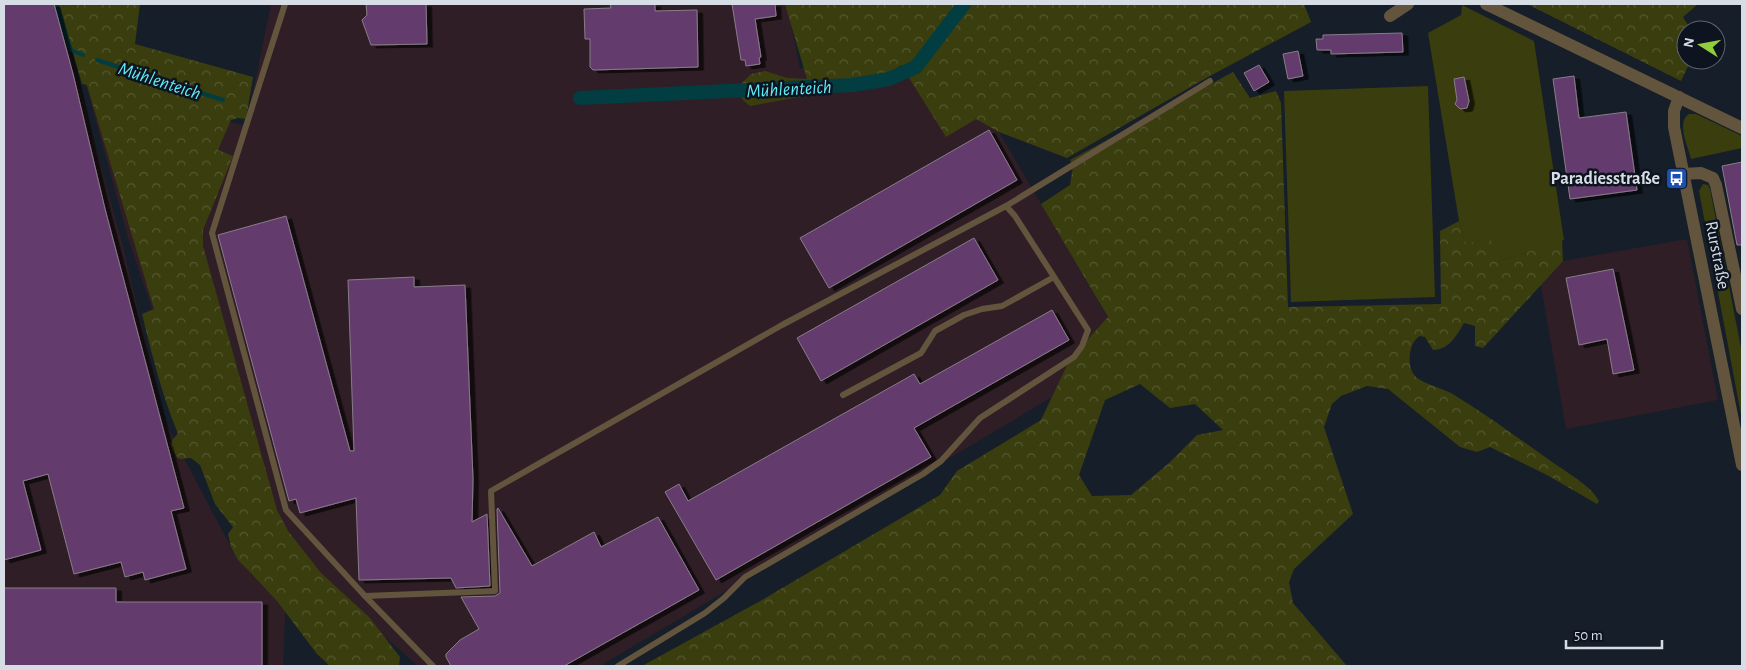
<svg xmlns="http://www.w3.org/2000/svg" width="1746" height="670" font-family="'Alegreya Sans',sans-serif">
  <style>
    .industrial { fill: #301e26 }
    .grass { fill: #3a3d0e }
    .forest { fill: url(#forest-crowns); fill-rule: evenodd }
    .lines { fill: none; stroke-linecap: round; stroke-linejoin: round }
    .stream { stroke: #023d42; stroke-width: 4 }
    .canal { stroke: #023d42; stroke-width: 14 }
    .building { fill: #643b6c; stroke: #887c8a; filter: url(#shadow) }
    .lane { stroke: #63553d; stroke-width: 6 }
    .street { stroke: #63553d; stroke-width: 12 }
    .labels { text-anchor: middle; stroke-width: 5; stroke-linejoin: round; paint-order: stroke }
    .poi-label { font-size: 18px; font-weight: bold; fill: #d7dde5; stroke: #0d141f; text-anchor: end }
    .street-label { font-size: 18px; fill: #d7dde5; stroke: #0d141f }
    .water-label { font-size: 19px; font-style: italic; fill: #5fedf9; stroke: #0d141f }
  </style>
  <defs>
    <pattern id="forest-crowns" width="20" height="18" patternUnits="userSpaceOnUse" patternTransform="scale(1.25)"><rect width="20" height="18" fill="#3a3d0e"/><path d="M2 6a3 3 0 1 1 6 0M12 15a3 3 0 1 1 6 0" fill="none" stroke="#565931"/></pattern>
    <filter id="shadow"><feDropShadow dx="5.5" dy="3" stdDeviation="0" flood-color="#0009"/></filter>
  </defs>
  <rect width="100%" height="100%" fill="#161e29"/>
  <g class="industrial">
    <polygon points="4,4 57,4 123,247 165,422 234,553 286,597 283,666 4,666"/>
    <polygon points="271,4 787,4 800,69 931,16 1128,352 600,666 418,666 379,632 259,544 186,410 128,238 86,85 246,126"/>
    <polygon points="1687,239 1718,400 1566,429 1538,269 1563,261"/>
  </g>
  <g class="grass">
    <polygon points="1462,5 1534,41 1564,240 1498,262 1466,245 1459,221 1428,33 1461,15"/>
    <polygon points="1428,86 1435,297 1291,302 1284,91"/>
    <path d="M 1689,114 L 1696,114 L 1742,136 L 1742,148 L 1691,159 C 1688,146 1676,122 1689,114 Z"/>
    <polygon points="1703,184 1708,185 1710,189 1742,353 1742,420 1699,191"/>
  </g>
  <g class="forest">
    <path d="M 59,4 L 140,4 L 135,44 L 253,77 L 246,119 L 238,118 L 231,120 L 218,150 L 233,156 L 203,230 L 203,246 L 277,510 L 288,531 L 321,573 L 369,617 L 400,657 L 399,666 L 330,666 L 317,654 L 277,601 L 248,570 L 238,560 L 231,547 L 228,534 L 233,527 L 215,504 L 200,465 L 191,458 L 179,459 C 171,449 166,444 178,434 C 162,395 152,355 142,314 L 154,309 L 87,85 L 82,84 Z"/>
    <polygon points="785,4 1304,4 1311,22 1208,77 1067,158 999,132 976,119 946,137 901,65 887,75 874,87 827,92 750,106 742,99 739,95 742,83 751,74 765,71 787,78 807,79"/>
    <polygon points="1527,4 1698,4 1683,17 1691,30 1686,30 1686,60 1691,60 1681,81"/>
    <path d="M 1233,72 L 1250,98 L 1276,91 L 1281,103 L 1288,307 L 1441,304 L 1440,231 L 1459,221 L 1466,244 L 1490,238 L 1498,262 L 1562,240 L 1563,261 L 1483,348 L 1475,346 L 1475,326 L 1464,323 C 1457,335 1449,350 1433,350 L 1425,337 L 1420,336 C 1408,342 1406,368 1416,377 C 1424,384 1441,388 1451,393 C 1487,415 1521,440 1555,464 C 1568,473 1592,487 1599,501 L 1597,504 L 1547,475 L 1490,447 L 1477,452 L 1460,447 L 1388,389 L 1367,386 L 1341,396 L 1332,404 L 1324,427 L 1353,514 L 1294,569 L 1289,582 L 1293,603 L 1347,666 L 642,666 L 762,600 L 940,495 L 957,471 L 1041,420 L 1070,359 L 1108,317 L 1041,204 L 1070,185 L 1073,166 L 1070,160 ZM 1140,384 L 1170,408 L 1195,404 L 1223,430 L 1197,435 L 1169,463 L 1131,495 L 1092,496 L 1079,475 L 1105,400 Z"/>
  </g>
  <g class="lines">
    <g class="stream">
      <polyline points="56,4 71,50 83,55"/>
      <polyline points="97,60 223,100"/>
    </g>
    <polyline class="canal" points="580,98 853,85 889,79 916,67 964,4"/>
  </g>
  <g class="building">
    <polygon points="4,4 54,4 73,74 105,209 184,508 171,511 186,569 145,580 143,572 125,577 121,562 74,574 48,474 23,481 41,550 4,560"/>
    <polygon points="366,4 426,4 427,44 371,45 362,20 367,15"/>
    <polygon points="610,4 655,4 655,11 697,10 698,67 593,70 590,67 590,39 585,39 584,9 611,8"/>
    <polygon points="732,4 775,4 776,16 755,19 761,57 759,58 760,64 746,66 745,60 741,60"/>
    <polygon points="1402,33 1403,52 1331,54 1331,50 1317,50 1316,39 1323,39 1323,35"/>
    <polygon points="1298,51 1303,76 1288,79 1283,54"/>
    <polygon points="1259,65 1269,82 1254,91 1244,73"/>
    <polygon points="1574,76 1579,118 1626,112 1637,190 1570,199 1553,79"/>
    <polygon points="1464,77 1469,101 1467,108 1460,109 1455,104 1457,100 1454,79"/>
    <polygon points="989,130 1017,180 829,288 800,238"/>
    <polygon points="1742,162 1742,245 1737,245 1722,166"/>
    <polygon points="286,216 350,451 354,451 348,280 414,277 414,287 465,285 473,479 472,522 487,514 490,586 456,588 451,578 359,580 356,498 300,513 296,499 289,501 218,235"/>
    <polygon points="974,238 998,280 821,381 797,338"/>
    <polygon points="1613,269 1634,370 1613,374 1607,339 1579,345 1566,278"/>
    <polygon points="1052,310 1069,340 914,428 931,457 716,580 665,492 679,484 688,501 914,374 920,384"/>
    <polygon points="498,508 532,566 594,532 601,547 658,517 699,590 564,666 451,666 446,657 446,654 460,640 479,629 461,597 495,596 500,593 497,509"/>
    <polygon points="4,588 116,588 116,602 262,602 262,666 4,666"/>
  </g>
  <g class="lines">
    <g class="lane">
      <polyline points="285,4 212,233 286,510 365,596 495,591 491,491 782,325 1006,206 1015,216 1088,330 1082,346 1074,357 980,418 941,461 923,474 745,577 724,598 705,613 618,666"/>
      <polyline points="1006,206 1210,81"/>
      <polyline points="843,395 921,353 935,331 964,315 982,309 1002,306 1054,277"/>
      <polyline points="365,596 433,666"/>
    </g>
    <g class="street">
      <polyline points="1486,4 1742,128"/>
      <polyline points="1390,16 1408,4"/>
      <polyline points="1679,97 1674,111 1674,127 1742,465"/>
      <polyline points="1683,174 1701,173 1713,178 1716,185 1742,309"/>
    </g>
  </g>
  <defs>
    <symbol id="bus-square" viewBox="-11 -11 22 22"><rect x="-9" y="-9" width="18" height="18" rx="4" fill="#1a4fb4" stroke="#0d141f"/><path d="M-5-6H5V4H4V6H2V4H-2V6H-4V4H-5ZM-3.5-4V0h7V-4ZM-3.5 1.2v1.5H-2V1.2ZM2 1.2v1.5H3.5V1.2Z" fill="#fff"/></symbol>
  </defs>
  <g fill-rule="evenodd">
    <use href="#bus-square" x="1664" y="166" width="25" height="25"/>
  </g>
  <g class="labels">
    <g class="poi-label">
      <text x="1660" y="184">Paradiesstraße</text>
    </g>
    <g class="street-label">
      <text transform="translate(1718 255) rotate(79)" y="6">Rurstraße</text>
    </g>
    <g class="water-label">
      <text transform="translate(160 80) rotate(18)" y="7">Mühlenteich</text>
      <text transform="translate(789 88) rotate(-3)" y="7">Mühlenteich</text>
    </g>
  </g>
  <rect width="1746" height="670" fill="none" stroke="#d7dde5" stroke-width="10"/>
  <g transform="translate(1701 45) rotate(281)"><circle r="24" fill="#0d141f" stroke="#5e646e"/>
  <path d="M0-4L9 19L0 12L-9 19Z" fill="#92cd3e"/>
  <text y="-8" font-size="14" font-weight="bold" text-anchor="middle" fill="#d7dde5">N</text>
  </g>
  <path d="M1566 640v8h96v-8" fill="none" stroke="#d7dde5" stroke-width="2.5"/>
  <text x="1574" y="640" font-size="15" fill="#d7dde5" stroke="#0d141f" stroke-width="4" paint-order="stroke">50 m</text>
</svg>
